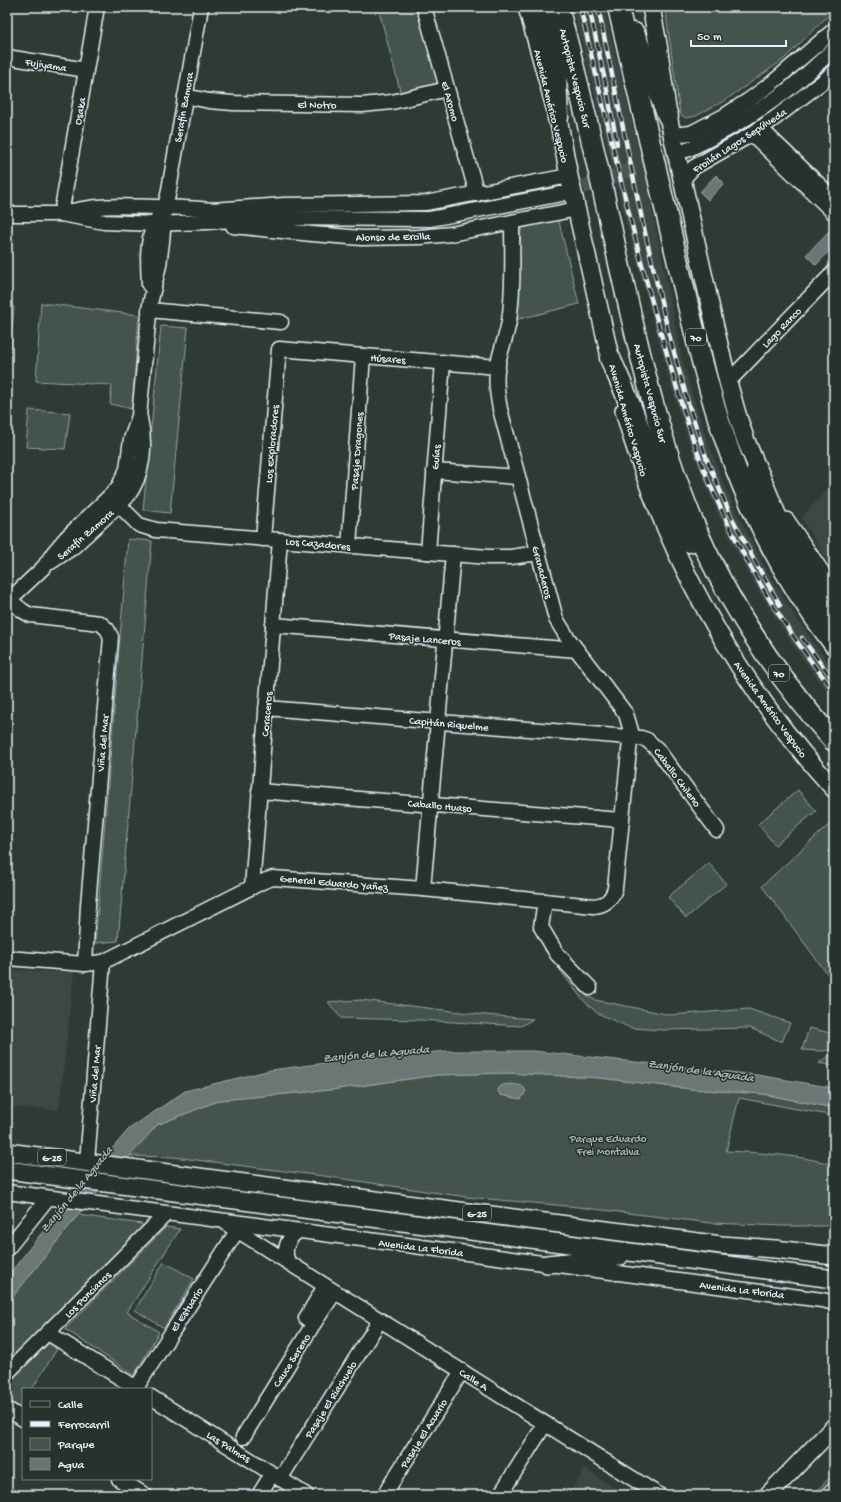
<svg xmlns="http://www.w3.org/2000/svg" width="841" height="1502" font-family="'Gochi Hand',sans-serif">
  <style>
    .built { fill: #3b4843 }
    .green { fill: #45524e; stroke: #96a2a3 }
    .water { fill: #6b7775; stroke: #9da8a9 }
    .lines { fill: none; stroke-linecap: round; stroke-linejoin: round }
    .minor-tunnel { stroke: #4a5652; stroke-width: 14; stroke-dasharray: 14 7; stroke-linecap: butt }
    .minor-casing { stroke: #e8f1f8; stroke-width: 17 }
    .major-casing { stroke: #e8f1f8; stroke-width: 20 }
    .highway-casing { stroke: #e8f1f8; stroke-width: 23 }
    .minor { stroke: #26332d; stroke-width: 14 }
    .major { stroke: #26332d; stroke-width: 17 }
    .highway { stroke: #26332d; stroke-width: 20 }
    .rail-casing { stroke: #e8f1f8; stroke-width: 4.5 }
    .rail { stroke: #26332d; stroke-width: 3; stroke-dasharray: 9; stroke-linecap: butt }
    .labels { text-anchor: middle; stroke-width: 3; stroke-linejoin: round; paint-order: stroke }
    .shield { fill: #26332d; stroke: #aeb8bb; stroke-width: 1 }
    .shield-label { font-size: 10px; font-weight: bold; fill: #e8f1f8 }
    .street-label { font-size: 11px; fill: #e8f1f8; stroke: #26332d }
    .park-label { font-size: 11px; fill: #afb9bc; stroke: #26332d }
    .water-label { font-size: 12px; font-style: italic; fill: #b0babd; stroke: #26332d }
  </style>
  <rect width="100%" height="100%" fill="#2e3b35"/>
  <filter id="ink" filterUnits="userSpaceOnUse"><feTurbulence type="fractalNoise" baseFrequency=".025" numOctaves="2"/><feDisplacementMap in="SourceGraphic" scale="8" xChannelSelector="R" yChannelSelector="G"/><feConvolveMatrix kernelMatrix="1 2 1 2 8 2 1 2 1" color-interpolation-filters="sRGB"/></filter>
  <g filter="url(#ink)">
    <g class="built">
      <polygon points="573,7 604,7 646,179 681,355 698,414 720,474 733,505 761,560 790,609 834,671 834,700 798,653 759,592 740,558 717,512 693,453 674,396 624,215"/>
      <polygon points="834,482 834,572 801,518"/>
      <polygon points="7,970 74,972 59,1110 7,1107"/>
      <polygon points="585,1469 625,1495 568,1495"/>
    </g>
    <g class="green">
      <polygon points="378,7 419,7 439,83 401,94"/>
      <polygon points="665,7 834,7 834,10 783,60 724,101 696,116 686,118 680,114"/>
      <polygon points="558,218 579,304 515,320 521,231 525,226"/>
      <polygon points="41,303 139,315 132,409 110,404 112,385 36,381"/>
      <polygon points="7,307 14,307 9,367 7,367"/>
      <polygon points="161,326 188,328 170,513 143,510"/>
      <polygon points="29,410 70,413 65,449 26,447"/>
      <polygon points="128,539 152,541 118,941 95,943"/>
      <polygon points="798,790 816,811 775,845 758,824"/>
      <polygon points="834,820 834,983 762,886"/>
      <polygon points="709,863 726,884 686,918 668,897"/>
      <polygon points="544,949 587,996 595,1000 671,1015 749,1009 790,1023 782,1042 750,1028 663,1030 631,1028 597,1013 582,999"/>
      <polygon points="361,1000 485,1015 533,1019 521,1026 419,1020 341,1018 328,1002"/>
      <polygon points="809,1028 834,1034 834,1048 824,1051 802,1050"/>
      <polygon points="834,1053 834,1066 819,1063"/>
      <path d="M 509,1073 L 600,1078 L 691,1089 L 763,1094 L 834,1108 L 834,1116 L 739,1098 L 726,1151 C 762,1153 800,1155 834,1165 L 834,1225 L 822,1226 L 784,1226 L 711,1223 L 578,1207 L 466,1197 L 331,1177 L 173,1157 L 129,1156 L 157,1125 L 220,1100 L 330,1090 L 437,1075 Z"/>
      <polygon points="78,1215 142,1224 142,1230 35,1334 7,1363 7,1304"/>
      <polygon points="166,1227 180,1229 127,1312 159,1332 134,1375 65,1329"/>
      <polygon points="164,1262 194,1279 164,1328 135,1310"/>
      <polygon points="49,1343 57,1349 32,1389 23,1389 23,1403 20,1409 7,1400 7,1384"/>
      <polygon points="834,1473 834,1480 820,1495 813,1495"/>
    </g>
    <g class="water">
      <polygon points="716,175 724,183 708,200 700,192"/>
      <polygon points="829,231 834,236 834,246 816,265 806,255"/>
      <polygon points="447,1051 533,1051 757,1075 834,1088 834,1108 763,1094 691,1089 600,1078 509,1073 437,1075 330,1090 220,1100 157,1125 78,1215 7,1304 7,1277 59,1211 129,1129 185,1091 271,1070 349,1060"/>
      <path d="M 509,1084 C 516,1085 523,1084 526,1091 L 521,1099 L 500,1095 L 498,1090 C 500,1085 503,1085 509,1084 Z"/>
    </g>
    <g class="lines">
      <polyline class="minor-tunnel" points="563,194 685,151"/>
      <defs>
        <g id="minor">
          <polyline points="424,7 477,194"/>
          <polyline points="7,57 86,70"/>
          <polyline points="185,96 209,101 233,103 362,105 392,102 447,89"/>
          <polyline points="760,128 834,199"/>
          <polyline points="752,134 834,213"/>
          <polyline points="672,135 691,133 724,116 749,100 772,83 834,30"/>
          <path d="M 687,150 C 719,135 749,118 778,97 C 798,83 816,65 834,49"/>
          <polyline points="682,180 694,167 752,134 775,118 825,80 834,71"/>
          <polyline points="211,210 284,205 425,203 569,176"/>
          <polyline points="7,214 61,214 104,222 154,224 207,222 256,218 430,219 561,194"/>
          <polyline points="61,214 97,7"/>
          <path d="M 62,214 C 92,204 125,206 156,207 C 178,208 199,208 220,211"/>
          <polyline points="233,226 312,234 362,238 420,237 451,234 577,209"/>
          <path d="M 149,285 C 148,262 145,237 159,216"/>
          <polyline points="149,310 281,322"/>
          <polyline points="728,382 834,272"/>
          <polyline points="434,471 518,477"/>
          <polyline points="110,496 139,525 156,530 488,557 511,557 538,553"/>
          <polyline points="263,539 279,349 498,367"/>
          <polyline points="349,546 363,356"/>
          <polyline points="428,552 443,362"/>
          <path d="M 51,562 L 72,548 L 127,497 C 144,474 146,445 140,418"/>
          <polyline points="7,598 23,611 30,615 100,623 107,629 111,637 88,905 85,964"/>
          <polyline points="7,602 44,567 54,552 66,538 113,493 119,486 127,469 131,439 139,416 150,304 159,265 162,242 165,207 168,195 201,7"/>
          <polyline points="273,625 577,650"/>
          <polyline points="266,708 641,738 647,740 657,749 717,830"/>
          <polyline points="259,791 621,820"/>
          <polyline points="252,887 280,540"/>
          <polyline points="423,889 453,554"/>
          <polyline points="545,901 541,927 557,954 590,988"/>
          <path d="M 7,958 L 85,964 L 103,962 L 264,881 L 273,878 L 423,889 L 594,906 C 606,905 612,899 615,888 L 631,731 L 626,714 L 567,637 L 556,619 L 500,409 C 497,393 495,379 498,363 C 501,349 507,335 509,321 C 514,288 512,254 512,222"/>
          <polyline points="87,1162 103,962"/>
          <polyline points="7,1192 822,1300 834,1303"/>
          <polyline points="227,1224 659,1495"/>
          <polyline points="7,1249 48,1198"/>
          <path d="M 288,1262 C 283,1251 287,1239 297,1232"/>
          <polyline points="314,1323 335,1292"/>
          <polyline points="48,1333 138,1389"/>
          <polyline points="7,1373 166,1214"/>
          <polyline points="136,1388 237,1231"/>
          <polyline points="151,1397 306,1495"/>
          <polyline points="7,1409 23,1419"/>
          <polyline points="243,1437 314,1323 306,1318 325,1286"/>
          <polyline points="119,1479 145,1495"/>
          <polyline points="280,1479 380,1320"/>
          <polyline points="259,1495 272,1474"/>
          <polyline points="384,1495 462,1371"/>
          <polyline points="500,1495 545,1424"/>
        </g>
        <g id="major">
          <polyline points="527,7 558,118 569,176 613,370"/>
          <polyline points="651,7 658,44 668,116 717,336 728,382 737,414 746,441 763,481"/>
          <path d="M 624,411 C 664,551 735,681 834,789"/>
          <polyline points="786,521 834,592"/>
          <polyline points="7,1152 721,1245 775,1249 834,1256"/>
          <polyline points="7,1170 834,1279"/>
          <polyline points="547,1264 619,1257"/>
          <polyline points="768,1495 834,1427"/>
          <polyline points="830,1495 834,1491"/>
        </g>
        <g id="highway">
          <polyline points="541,7 556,77 558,118"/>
          <path d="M 558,7 C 581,91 600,175 618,259 C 638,346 657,434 691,517 C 725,599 775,675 834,741"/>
          <path d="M 618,7 C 637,87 655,166 674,246 C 688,305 701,364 719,421 C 744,500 783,578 834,644"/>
          <polyline points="634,33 668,116"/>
          <path d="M 610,358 C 616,372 623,386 628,400 C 648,448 663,497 690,542"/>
          <polyline points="757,470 784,535 798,561 834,617"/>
        </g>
      </defs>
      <use href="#minor" class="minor-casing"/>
      <use href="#major" class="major-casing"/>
      <use href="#highway" class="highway-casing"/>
      <use href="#minor" class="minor"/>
      <use href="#major" class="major"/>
      <use href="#highway" class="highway"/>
      <defs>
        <g id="rail">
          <path d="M 580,7 C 606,116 630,226 661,334 C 676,384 689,434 709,482 C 741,557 783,628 834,691"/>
          <polyline points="589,7 607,90 617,144"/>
          <polyline points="598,7 643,224 668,331 689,406 707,460 731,516 759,569 780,605"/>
          <polyline points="802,638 834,681"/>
        </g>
      </defs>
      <use href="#rail" class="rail-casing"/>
      <use href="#rail" class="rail"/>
    </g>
  </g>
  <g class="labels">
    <g class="shield">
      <rect x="686" y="329" width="20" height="16" rx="3"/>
      <rect x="769" y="665" width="20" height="16" rx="3"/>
      <rect x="38" y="1149" width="28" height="16" rx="3"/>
      <rect x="463" y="1205" width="28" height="16" rx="3"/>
    </g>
    <g class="shield-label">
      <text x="696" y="341">70</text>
      <text x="779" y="677">70</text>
      <text x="52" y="1161">G-25</text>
      <text x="477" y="1217">G-25</text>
    </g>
    <g class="street-label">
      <text transform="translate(46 64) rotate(9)" y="4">Fujiyama</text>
      <text transform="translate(576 78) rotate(76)" y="4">Autopista Vespucio Sur</text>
      <text transform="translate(451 101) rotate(74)" y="4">El Aromo</text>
      <text transform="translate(317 104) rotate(1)" y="4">El Notro</text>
      <text transform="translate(552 106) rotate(76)" y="4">Avenida Américo Vespucio</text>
      <text transform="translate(183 107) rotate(-80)" y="4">Serafín Zamora</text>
      <text transform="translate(79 111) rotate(-80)" y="4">Osaka</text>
      <text transform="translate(739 140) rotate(-33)" y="4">Froilán Lagos Sepúlveda</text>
      <text transform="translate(393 236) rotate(-1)" y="4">Alonso de Ercilla</text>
      <text transform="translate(781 327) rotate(-46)" y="4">Lago Ranco</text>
      <text transform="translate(388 358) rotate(4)" y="4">Húsares</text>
      <text transform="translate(651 393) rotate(75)" y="4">Autopista Vespucio Sur</text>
      <text transform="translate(629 420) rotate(74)" y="4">Avenida Américo Vespucio</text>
      <text transform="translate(271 444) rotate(-85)" y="4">Los Exploradores</text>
      <text transform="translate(356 451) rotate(-86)" y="4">Pasaje Dragones</text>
      <text transform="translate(435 457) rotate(-85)" y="4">Guías</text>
      <text transform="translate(85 534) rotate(-41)" y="4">Serafín Zamora</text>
      <text transform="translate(318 543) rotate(5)" y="4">Los Cazadores</text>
      <text transform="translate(543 572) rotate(75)" y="4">Granaderos</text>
      <text transform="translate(425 638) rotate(5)" y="4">Pasaje Lanceros</text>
      <text transform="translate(771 709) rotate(54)" y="4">Avenida Américo Vespucio</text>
      <text transform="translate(266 714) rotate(-85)" y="4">Coraceros</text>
      <text transform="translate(449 723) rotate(5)" y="4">Capitán Riquelme</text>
      <text transform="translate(102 743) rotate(-85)" y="4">Viña del Mar</text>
      <text transform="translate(678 777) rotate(53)" y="4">Caballo Chileno</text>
      <text transform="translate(440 805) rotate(5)" y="4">Caballo Huaso</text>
      <text transform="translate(334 882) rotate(5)" y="4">General Eduardo Yañez</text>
      <text transform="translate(94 1074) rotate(-85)" y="4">Viña del Mar</text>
      <text transform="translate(421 1247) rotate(7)" y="4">Avenida La Florida</text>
      <text transform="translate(742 1289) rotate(7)" y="4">Avenida La Florida</text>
      <text transform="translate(87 1294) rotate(-45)" y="4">Los Poncianos</text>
      <text transform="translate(186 1309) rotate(-57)" y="4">El Estuario</text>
      <text transform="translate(291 1360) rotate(-58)" y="4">Cauce Sereno</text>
      <text transform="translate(474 1379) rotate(32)" y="4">Calle A</text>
      <text transform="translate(330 1399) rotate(-58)" y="4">Pasaje El Riachuelo</text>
      <text transform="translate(423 1433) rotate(-58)" y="4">Pasaje El Acuario</text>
      <text transform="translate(229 1446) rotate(32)" y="4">Las Palmas</text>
    </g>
    <g class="park-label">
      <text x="608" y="1142">Parque Eduardo<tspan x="608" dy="13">Frei Montalva</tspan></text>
    </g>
    <g class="water-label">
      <text transform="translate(376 1053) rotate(-5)" y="4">Zanjón de la Aguada</text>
      <text transform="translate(701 1070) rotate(8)" y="4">Zanjón de la Aguada</text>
      <text transform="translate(76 1189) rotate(-51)" y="4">Zanjón de la Aguada</text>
    </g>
  </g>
  <rect width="841" height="1502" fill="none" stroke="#26332d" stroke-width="24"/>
  <rect x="12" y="12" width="817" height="1478" fill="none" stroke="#e8f1f8" stroke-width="1.5" filter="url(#ink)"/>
  <rect x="22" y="1388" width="130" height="92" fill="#26332d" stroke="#747f7e"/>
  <rect x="30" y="1401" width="20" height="6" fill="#26332d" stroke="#747f7e"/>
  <text x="58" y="1408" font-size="12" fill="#e8f1f8">Calle</text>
  <rect x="30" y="1421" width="20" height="6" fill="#e8f1f8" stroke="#747f7e"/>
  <text x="58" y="1428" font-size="12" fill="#e8f1f8">Ferrocarril</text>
  <rect x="30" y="1438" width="20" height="12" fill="#45524e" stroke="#747f7e"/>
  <text x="58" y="1448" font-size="12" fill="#e8f1f8">Parque</text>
  <rect x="30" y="1458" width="20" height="12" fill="#6b7775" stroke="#747f7e"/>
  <text x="58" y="1468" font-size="12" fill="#e8f1f8">Agua</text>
  <path d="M691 40v6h95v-6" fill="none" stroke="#e8f1f8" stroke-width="2"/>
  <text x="697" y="40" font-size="12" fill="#e8f1f8" stroke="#26332d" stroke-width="3" paint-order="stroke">50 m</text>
</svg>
